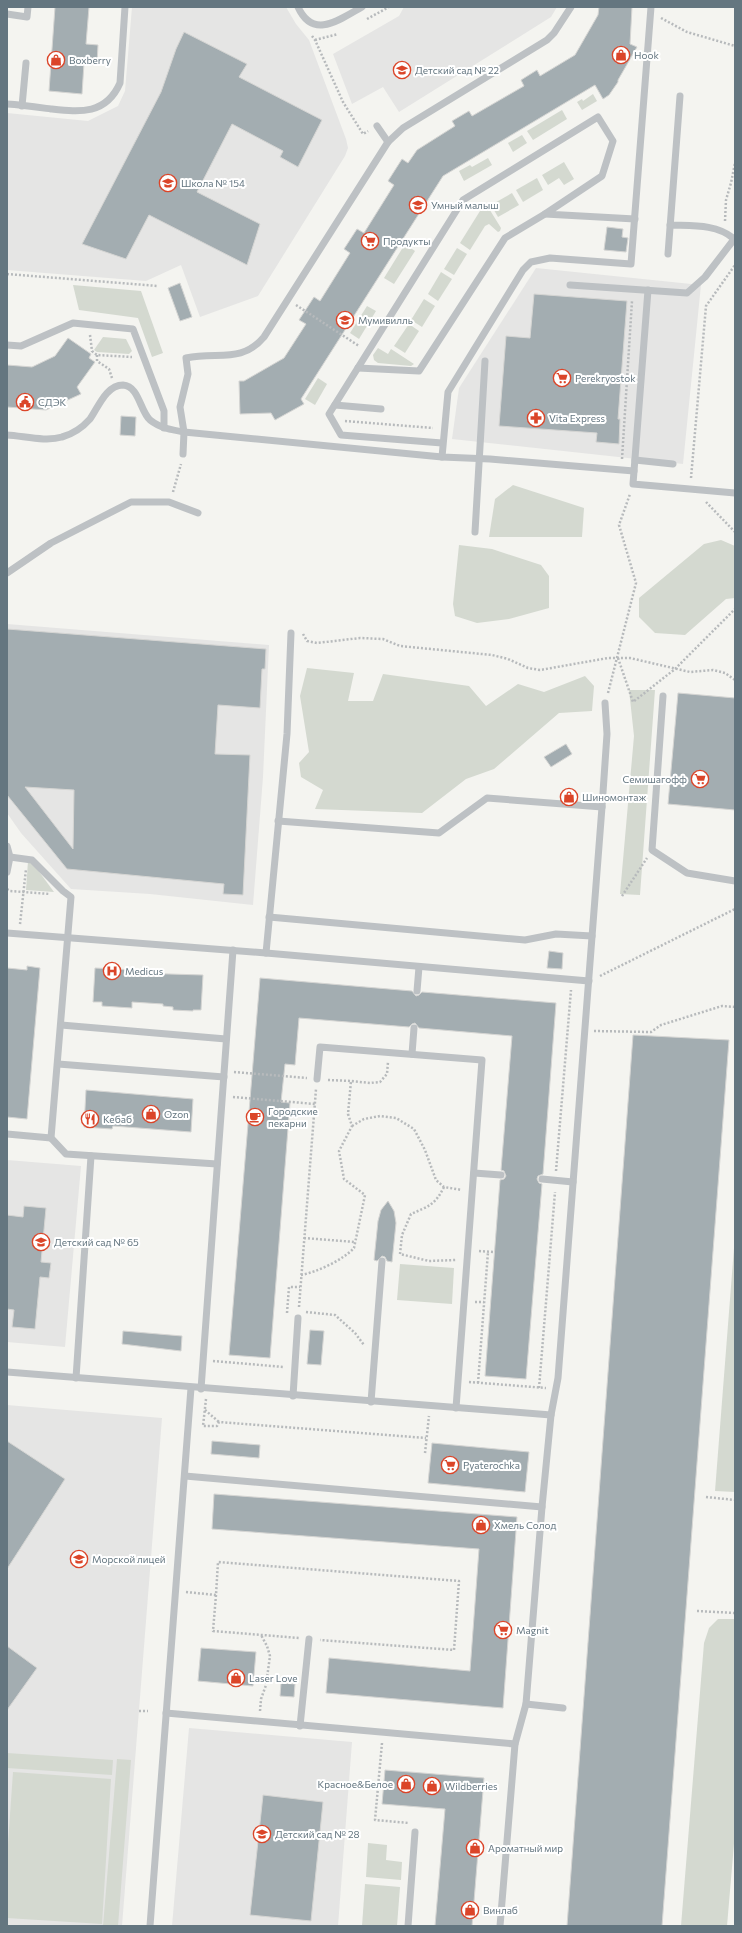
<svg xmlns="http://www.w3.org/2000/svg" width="742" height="1933" font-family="Commissioner,sans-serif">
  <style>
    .built { fill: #e5e5e4 }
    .green { fill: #d4d9d0 }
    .building { fill: #a3adb1; stroke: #d5d5d3; fill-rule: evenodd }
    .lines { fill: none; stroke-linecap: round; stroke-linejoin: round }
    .path { stroke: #b7babc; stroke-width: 2.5; stroke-dasharray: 2 2; stroke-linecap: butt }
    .lane { stroke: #bdc1c4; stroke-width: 7 }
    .labels { text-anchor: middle; stroke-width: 4; stroke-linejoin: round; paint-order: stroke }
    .poi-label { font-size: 10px; fill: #647680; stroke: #fff; text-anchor: start }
  </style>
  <rect width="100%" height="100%" fill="#f4f4f0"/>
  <g class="built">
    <polygon points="132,7 286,7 296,24 309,40 346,139 348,148 345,156 258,296 200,317 181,265 146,281 7,270 7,113 88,121 118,106 125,91"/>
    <polygon points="404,7 557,7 551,17 399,112 383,87 352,104 333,54 399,16"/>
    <polygon points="536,268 701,285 683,464 452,439 459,388"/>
    <polygon points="7,624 269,645 263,777 253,905 150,894 71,889 21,833 7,813"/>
    <polygon points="7,1160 81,1166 65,1347 7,1342"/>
    <polygon points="7,1405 162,1418 122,1926 7,1926"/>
    <polygon points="189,1728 352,1742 338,1926 172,1926"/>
  </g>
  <g class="green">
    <polygon points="593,94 597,101 582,110 577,102 582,99 583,101"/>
    <polygon points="562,110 567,119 533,140 527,131"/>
    <polygon points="522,135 527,143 513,152 508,143"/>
    <polygon points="488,158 492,165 464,181 459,171 470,165 472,167"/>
    <polygon points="564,162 574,179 564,185 559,178 548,185 542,175"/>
    <polygon points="537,178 543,190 523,202 516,190"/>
    <polygon points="512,193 519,205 498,217 491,205"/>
    <polygon points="488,207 501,228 500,231 498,232 489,224 485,226 470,250 460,243 480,211"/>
    <polygon points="405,244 415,251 394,284 384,278"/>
    <polygon points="457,248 467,254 454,275 444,269"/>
    <polygon points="441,272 452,279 438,301 428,294"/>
    <polygon points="73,285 141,291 163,353 152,357 138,318 79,310"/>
    <polygon points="424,299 435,306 422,327 411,320"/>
    <polygon points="367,306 376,311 359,339 350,333"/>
    <polygon points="409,324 419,331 405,353 394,346"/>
    <polygon points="103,337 126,339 132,351 129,354 97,352 94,350"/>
    <polygon points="378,348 388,354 391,349 414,364 411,366 378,363 374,360 373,355"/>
    <polygon points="318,378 327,384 315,405 305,399"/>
    <polygon points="513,485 584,508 582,537 489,537 495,499"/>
    <polygon points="721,540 735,546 735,598 726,599 685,635 655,633 639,617 639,598 704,544"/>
    <polygon points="459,545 492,549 541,565 549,576 549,608 509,619 477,623 455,616 453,604"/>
    <polygon points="307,668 354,673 348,701 373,701 383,674 469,686 486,706 518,684 544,692 585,676 594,686 592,711 559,713 494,769 466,779 422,813 315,809 323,790 301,777 299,763 309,752 300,696"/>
    <polygon points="629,690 655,690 640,895 620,894 634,736"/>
    <polygon points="28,861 32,862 54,892 26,890"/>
    <polygon points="735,1235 735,1492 715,1491"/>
    <polygon points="400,1264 454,1268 452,1304 397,1300"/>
    <polygon points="718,1619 735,1619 735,1832 727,1926 681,1926 704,1643 709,1628"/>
    <polygon points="7,1753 113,1760 112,1775 7,1768"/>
    <polygon points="117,1759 131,1760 118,1926 103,1926"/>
    <polygon points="13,1772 111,1779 102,1924 7,1918 7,1858"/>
    <polygon points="368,1843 387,1845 386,1860 402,1862 401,1880 366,1877"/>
    <polygon points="365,1884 400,1887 397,1926 362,1926"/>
  </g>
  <g class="building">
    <polygon points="55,7 89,7 86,44 98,45 97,64 84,63 82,94 49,91"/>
    <polygon points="599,7 632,7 630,44 637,47 618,80 618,82 609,95 603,99 595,85 443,176 301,399 304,404 275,420 271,413 240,414 239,381 244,381 284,358 306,324 299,320 314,297 320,301 350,253 344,249 357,229 364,233 394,185 388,181 402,159 408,163 417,150 455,126 452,121 469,111 472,116 524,86 521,80 537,70 540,76 575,55 598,15"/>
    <polygon points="184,32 247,64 239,77 322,120 298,167 280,157 283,151 232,124 197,192 260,224 247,265 149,215 126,259 82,244 161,92 176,49"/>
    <polygon points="607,227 623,229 622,237 628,238 626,252 604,250"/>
    <polygon points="180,283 192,317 180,321 168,288"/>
    <polygon points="534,294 627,301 618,419 620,419 619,444 596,442 597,433 499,426 506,336 530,338"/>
    <polygon points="68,338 91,354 89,358 95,362 77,387 81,394 46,410 7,407 7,365 32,367 55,356"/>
    <polygon points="121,416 136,417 135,436 120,435"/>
    <path d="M 7,629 L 266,649 L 265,669 L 262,669 L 260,708 L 218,705 L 215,754 L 250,755 L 243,895 L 223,894 L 224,884 L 67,869 L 7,795 ZM 25,787 L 74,790 L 73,849 Z"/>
    <polygon points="678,693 735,698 735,810 668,804"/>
    <polygon points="566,744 572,754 551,767 544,757"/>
    <polygon points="549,951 563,953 562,969 547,968"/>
    <polygon points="27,966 40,968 27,1119 7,1117 7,968 27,970"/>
    <polygon points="95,968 135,970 135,973 203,975 201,1010 193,1010 193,1011 173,1010 173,1007 163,1006 163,1004 132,1002 132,1008 102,1006 102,1002 93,1002"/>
    <polygon points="260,978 412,991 416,996 419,995 422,992 556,1003 543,1174 538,1176 537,1179 539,1183 542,1184 526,1379 485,1376 500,1180 504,1179 506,1176 504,1171 501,1170 512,1036 419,1028 415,1023 412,1024 409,1027 299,1018 295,1065 285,1064 281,1102 290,1103 270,1358 229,1355"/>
    <polygon points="633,1035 729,1040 662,1926 567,1926"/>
    <polygon points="86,1090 193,1099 191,1132 113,1126 112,1129 84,1127"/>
    <polygon points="388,1201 394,1211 396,1223 392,1262 387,1261 385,1257 382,1256 377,1261 374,1260 378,1221 381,1210"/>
    <polygon points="24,1206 46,1208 41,1262 51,1263 49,1278 40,1277 35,1329 12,1327 14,1310 7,1309 7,1215 23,1217"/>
    <polygon points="310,1330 324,1331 321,1365 307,1364"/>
    <polygon points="123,1331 182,1336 181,1351 122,1344"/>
    <polygon points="7,1441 65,1479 7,1569"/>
    <polygon points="212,1441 260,1445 259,1458 211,1454"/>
    <polygon points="432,1443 529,1452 525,1492 428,1483"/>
    <polygon points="214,1494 517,1517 503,1708 326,1693 329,1658 470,1671 479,1549 212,1529"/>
    <polygon points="7,1646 37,1668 7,1710"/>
    <polygon points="201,1648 256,1652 253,1686 198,1681"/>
    <polygon points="281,1683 295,1684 294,1697 280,1696"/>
    <polygon points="385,1770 484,1778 472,1926 435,1926 445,1809 382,1804"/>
    <polygon points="263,1795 323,1802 311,1921 250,1915"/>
  </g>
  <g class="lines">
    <g class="path">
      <polyline points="661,18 687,32 735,46"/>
      <polyline points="367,19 389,7"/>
      <polyline points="312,36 315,40 343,102 363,134 368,131"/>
      <polyline points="315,40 338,34"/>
      <polyline points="725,221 726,200 731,183 735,163"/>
      <polyline points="7,274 158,286"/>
      <polyline points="296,305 359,346"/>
      <polyline points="90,335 92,351 97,355 132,357"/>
      <polyline points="97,355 97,361 109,369 112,378"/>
      <polyline points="345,421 433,428"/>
      <polyline points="622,459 632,301"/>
      <polyline points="691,478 706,306 735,265"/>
      <polyline points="173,492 181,464"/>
      <polyline points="706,502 735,532"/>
      <polyline points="303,634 307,641 317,643 360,638 383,639 400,646 492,655 508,659 528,668 540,670 608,658 630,658 690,672 713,670 725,673 735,680"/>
      <polyline points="618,658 633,702 675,669 735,609"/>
      <polyline points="608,693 636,583 619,525 630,494"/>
      <polyline points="7,889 10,891 50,894"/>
      <polyline points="622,896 647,858"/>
      <polyline points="20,924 26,869"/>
      <polyline points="600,976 735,909"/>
      <polyline points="594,1031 651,1032 661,1025 722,1006 735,1007"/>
      <polyline points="234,1072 307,1078"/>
      <polyline points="328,1080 351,1081"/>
      <polyline points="233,1097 315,1104"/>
      <polyline points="352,1126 364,1119 380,1116 396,1118 414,1129 425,1150 436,1180 444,1187 462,1190"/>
      <polyline points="556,1171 571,990"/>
      <path d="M 444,1187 C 435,1205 429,1206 411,1214 L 402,1235 L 400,1254 L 429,1261 L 456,1260"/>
      <polyline points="304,1238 355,1242"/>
      <polyline points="479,1251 494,1252"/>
      <path d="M 301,1275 C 317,1272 343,1260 354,1248 L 365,1195 L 344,1179 L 339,1151 L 352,1126 L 348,1114 L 351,1081 L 370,1083 L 380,1082 L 387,1074 L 388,1062"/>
      <polyline points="475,1302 484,1302"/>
      <polyline points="299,1307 316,1089"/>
      <polyline points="306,1312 335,1315 355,1333 364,1345"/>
      <polyline points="287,1313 289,1287 300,1287"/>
      <polyline points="213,1361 284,1367"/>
      <polyline points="469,1382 546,1388"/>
      <polyline points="478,1383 488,1252"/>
      <polyline points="539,1388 555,1192"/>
      <polyline points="206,1399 203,1426 217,1426 219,1422 426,1438"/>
      <polyline points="205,1410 219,1422"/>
      <polyline points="425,1453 429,1416"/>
      <polyline points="706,1497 735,1500"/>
      <polyline points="186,1592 216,1595 218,1562 459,1581 454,1650 320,1640"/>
      <polyline points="216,1595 213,1631 299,1638"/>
      <polyline points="697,1611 735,1613"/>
      <polyline points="139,1711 148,1711"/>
      <polyline points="260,1711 261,1699 266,1685 270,1656 267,1646 261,1635"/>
      <polyline points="382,1743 375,1820 409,1823"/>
    </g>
    <g class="lane">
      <path d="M 298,7 C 313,40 339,20 362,7"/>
      <polyline points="7,14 27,17 28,7"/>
      <path d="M 7,104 C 22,105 36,107 51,109 C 80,112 106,115 120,83 L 125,7"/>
      <polyline points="22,106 26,63"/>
      <polyline points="377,126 388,142"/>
      <path d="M 670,225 C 692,226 716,224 733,238"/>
      <polyline points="668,254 680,96"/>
      <polyline points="570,285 687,293 705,277 735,238"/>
      <polyline points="648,290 633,484 735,493"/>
      <polyline points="7,345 21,346 73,323 133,329 164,411 164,428"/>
      <polyline points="358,368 419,371 505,238 545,214"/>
      <polyline points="335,405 381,409"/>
      <path d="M 7,435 C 24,436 46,442 62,437 C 73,434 82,428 90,419 C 98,408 106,385 123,385 C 139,386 140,411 150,420 C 160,428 172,430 184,432 L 442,457 L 490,459 L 634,471"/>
      <polyline points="442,443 341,435 329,414 463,200 598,117 613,141 602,176 545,214 635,219"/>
      <path d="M 183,454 L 184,432 L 180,407 L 188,374 L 186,358 C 218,351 241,364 264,337 L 388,142 L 403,128 L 547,40 L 554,33 L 571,7"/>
      <polyline points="442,457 448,392 523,270 531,262 550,258 631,264 651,7"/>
      <polyline points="635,460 673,464"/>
      <polyline points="475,532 485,361"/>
      <polyline points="7,573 51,543 131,502 169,502 198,513"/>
      <polyline points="663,696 652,850 687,873 735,881"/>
      <polyline points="602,807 607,734 605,703"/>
      <polyline points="278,821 439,833 487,798 602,807 558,1378 551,1415"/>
      <polyline points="7,846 10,857 7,872"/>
      <polyline points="10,857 32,860 63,891 71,897 51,1138 66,1154 217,1164"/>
      <polyline points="269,917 525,940 556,934 592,936"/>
      <polyline points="7,933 266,953 589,981"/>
      <polyline points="266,953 287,734 291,633"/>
      <polyline points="417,991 419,967"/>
      <polyline points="61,1025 226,1039"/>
      <polyline points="412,1054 414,1028"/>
      <polyline points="58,1064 224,1077"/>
      <polyline points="317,1079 320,1047 482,1060 456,1408"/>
      <polyline points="7,1134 51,1138"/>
      <polyline points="474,1173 501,1175"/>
      <polyline points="542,1179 573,1182"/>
      <polyline points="7,1372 551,1415 542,1507"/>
      <polyline points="76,1378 91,1156"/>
      <polyline points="201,1389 233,950"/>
      <polyline points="293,1396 298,1318"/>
      <polyline points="371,1402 382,1261"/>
      <polyline points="526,1704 563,1708"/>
      <polyline points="166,1713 515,1744 526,1704 542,1507 185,1476"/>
      <polyline points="300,1726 309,1639"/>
      <polyline points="150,1926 191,1388"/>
      <polyline points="408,1926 415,1832"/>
      <polyline points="500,1926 515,1744"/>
    </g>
  </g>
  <defs>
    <symbol id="shop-ring" viewBox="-11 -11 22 22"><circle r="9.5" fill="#fff" stroke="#db4529" stroke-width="1.5"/><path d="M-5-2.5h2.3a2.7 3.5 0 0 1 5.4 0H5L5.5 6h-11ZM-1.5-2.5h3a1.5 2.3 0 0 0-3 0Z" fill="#db4529"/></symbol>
    <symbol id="school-ring" viewBox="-11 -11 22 22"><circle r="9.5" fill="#fff" stroke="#db4529" stroke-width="1.5"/><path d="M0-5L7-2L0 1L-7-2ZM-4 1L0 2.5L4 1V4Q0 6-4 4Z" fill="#db4529"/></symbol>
    <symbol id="supermarket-ring" viewBox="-11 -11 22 22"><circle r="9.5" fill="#fff" stroke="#db4529" stroke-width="1.5"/><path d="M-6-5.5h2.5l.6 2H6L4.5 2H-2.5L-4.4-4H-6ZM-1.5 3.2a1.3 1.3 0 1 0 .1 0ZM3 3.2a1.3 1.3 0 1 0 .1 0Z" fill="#db4529"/></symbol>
    <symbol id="civic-ring" viewBox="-11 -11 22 22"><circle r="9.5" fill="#fff" stroke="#db4529" stroke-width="1.5"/><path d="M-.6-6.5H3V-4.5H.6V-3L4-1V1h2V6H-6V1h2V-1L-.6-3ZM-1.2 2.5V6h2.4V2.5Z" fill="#db4529"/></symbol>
    <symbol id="pharmacy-ring" viewBox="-11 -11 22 22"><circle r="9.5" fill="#fff" stroke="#db4529" stroke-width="1.5"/><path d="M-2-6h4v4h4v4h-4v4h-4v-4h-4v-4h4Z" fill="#db4529"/></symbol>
    <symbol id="hospital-ring" viewBox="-11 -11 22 22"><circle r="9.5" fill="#fff" stroke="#db4529" stroke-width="1.5"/><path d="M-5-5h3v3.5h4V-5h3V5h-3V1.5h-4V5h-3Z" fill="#db4529"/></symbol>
    <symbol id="cafe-ring" viewBox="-11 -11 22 22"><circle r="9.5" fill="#fff" stroke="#db4529" stroke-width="1.5"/><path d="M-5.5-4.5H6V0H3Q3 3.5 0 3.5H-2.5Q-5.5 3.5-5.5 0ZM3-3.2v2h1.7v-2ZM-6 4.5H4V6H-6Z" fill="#db4529"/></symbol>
    <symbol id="restaurant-ring" viewBox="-11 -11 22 22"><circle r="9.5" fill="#fff" stroke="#db4529" stroke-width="1.5"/><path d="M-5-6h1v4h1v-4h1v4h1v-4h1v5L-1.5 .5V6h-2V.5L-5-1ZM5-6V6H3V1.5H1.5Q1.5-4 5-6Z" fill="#db4529"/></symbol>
    <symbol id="university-ring" viewBox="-11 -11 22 22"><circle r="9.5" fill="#fff" stroke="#db4529" stroke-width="1.5"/><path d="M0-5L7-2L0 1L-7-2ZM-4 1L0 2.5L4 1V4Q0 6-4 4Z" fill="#db4529"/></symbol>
  </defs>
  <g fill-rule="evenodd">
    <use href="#shop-ring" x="611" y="45" width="20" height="20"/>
    <use href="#shop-ring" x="46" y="50" width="20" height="20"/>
    <use href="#school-ring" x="392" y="60" width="20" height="20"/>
    <use href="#school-ring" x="158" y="173" width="20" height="20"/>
    <use href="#school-ring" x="408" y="195" width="20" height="20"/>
    <use href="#supermarket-ring" x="360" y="231" width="20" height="20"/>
    <use href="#school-ring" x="335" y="310" width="20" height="20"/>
    <use href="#supermarket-ring" x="552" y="368" width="20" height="20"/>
    <use href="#civic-ring" x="15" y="392" width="20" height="20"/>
    <use href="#pharmacy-ring" x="526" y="408" width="20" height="20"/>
    <use href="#supermarket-ring" x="690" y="769" width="20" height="20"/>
    <use href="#shop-ring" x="559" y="787" width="20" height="20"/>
    <use href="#hospital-ring" x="102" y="961" width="20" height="20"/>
    <use href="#shop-ring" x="141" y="1104" width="20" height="20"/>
    <use href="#cafe-ring" x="245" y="1107" width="20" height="20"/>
    <use href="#restaurant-ring" x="80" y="1109" width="20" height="20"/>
    <use href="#school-ring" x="31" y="1232" width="20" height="20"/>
    <use href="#supermarket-ring" x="440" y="1455" width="20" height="20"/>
    <use href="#shop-ring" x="471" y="1515" width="20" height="20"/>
    <use href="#university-ring" x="69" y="1549" width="20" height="20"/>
    <use href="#supermarket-ring" x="493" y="1620" width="20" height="20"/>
    <use href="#shop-ring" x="226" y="1668" width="20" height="20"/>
    <use href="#shop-ring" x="396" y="1774" width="20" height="20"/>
    <use href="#shop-ring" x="422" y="1776" width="20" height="20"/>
    <use href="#school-ring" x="252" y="1824" width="20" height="20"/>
    <use href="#shop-ring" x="465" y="1838" width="20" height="20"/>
    <use href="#shop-ring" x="460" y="1900" width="20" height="20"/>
  </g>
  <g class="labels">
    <g class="poi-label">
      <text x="634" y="59">Hook</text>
      <text x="69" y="64">Boxberry</text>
      <text x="415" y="74">Детский сад № 22</text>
      <text x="181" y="187">Школа № 154</text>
      <text x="431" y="209">Умный малыш</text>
      <text x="383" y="245">Продукты</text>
      <text x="358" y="324">Мумивилль</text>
      <text x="575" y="382">Perekryostok</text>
      <text x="38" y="406">СДЭК</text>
      <text x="549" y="422">Vita Express</text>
      <text x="687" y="783" text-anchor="end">Семишагофф</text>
      <text x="582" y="801">Шиномонтаж</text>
      <text x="125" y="975">Medicus</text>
      <text x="268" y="1115">Городские<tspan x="268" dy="12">пекарни</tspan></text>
      <text x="164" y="1118">Ozon</text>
      <text x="103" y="1123">Кебаб</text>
      <text x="54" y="1246">Детский сад № 65</text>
      <text x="463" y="1469">Pyaterochka</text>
      <text x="494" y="1529">Хмель Солод</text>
      <text x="92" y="1563">Морской лицей</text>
      <text x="516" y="1634">Magnit</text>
      <text x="249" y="1682">Laser Love</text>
      <text x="393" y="1788" text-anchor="end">Красное&amp;Белое</text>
      <text x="445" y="1790">Wildberries</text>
      <text x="275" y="1838">Детский сад № 28</text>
      <text x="488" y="1852">Ароматный мир</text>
      <text x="483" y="1914">Винлаб</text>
    </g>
  </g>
  <rect width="742" height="1933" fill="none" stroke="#647680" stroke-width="16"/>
</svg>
